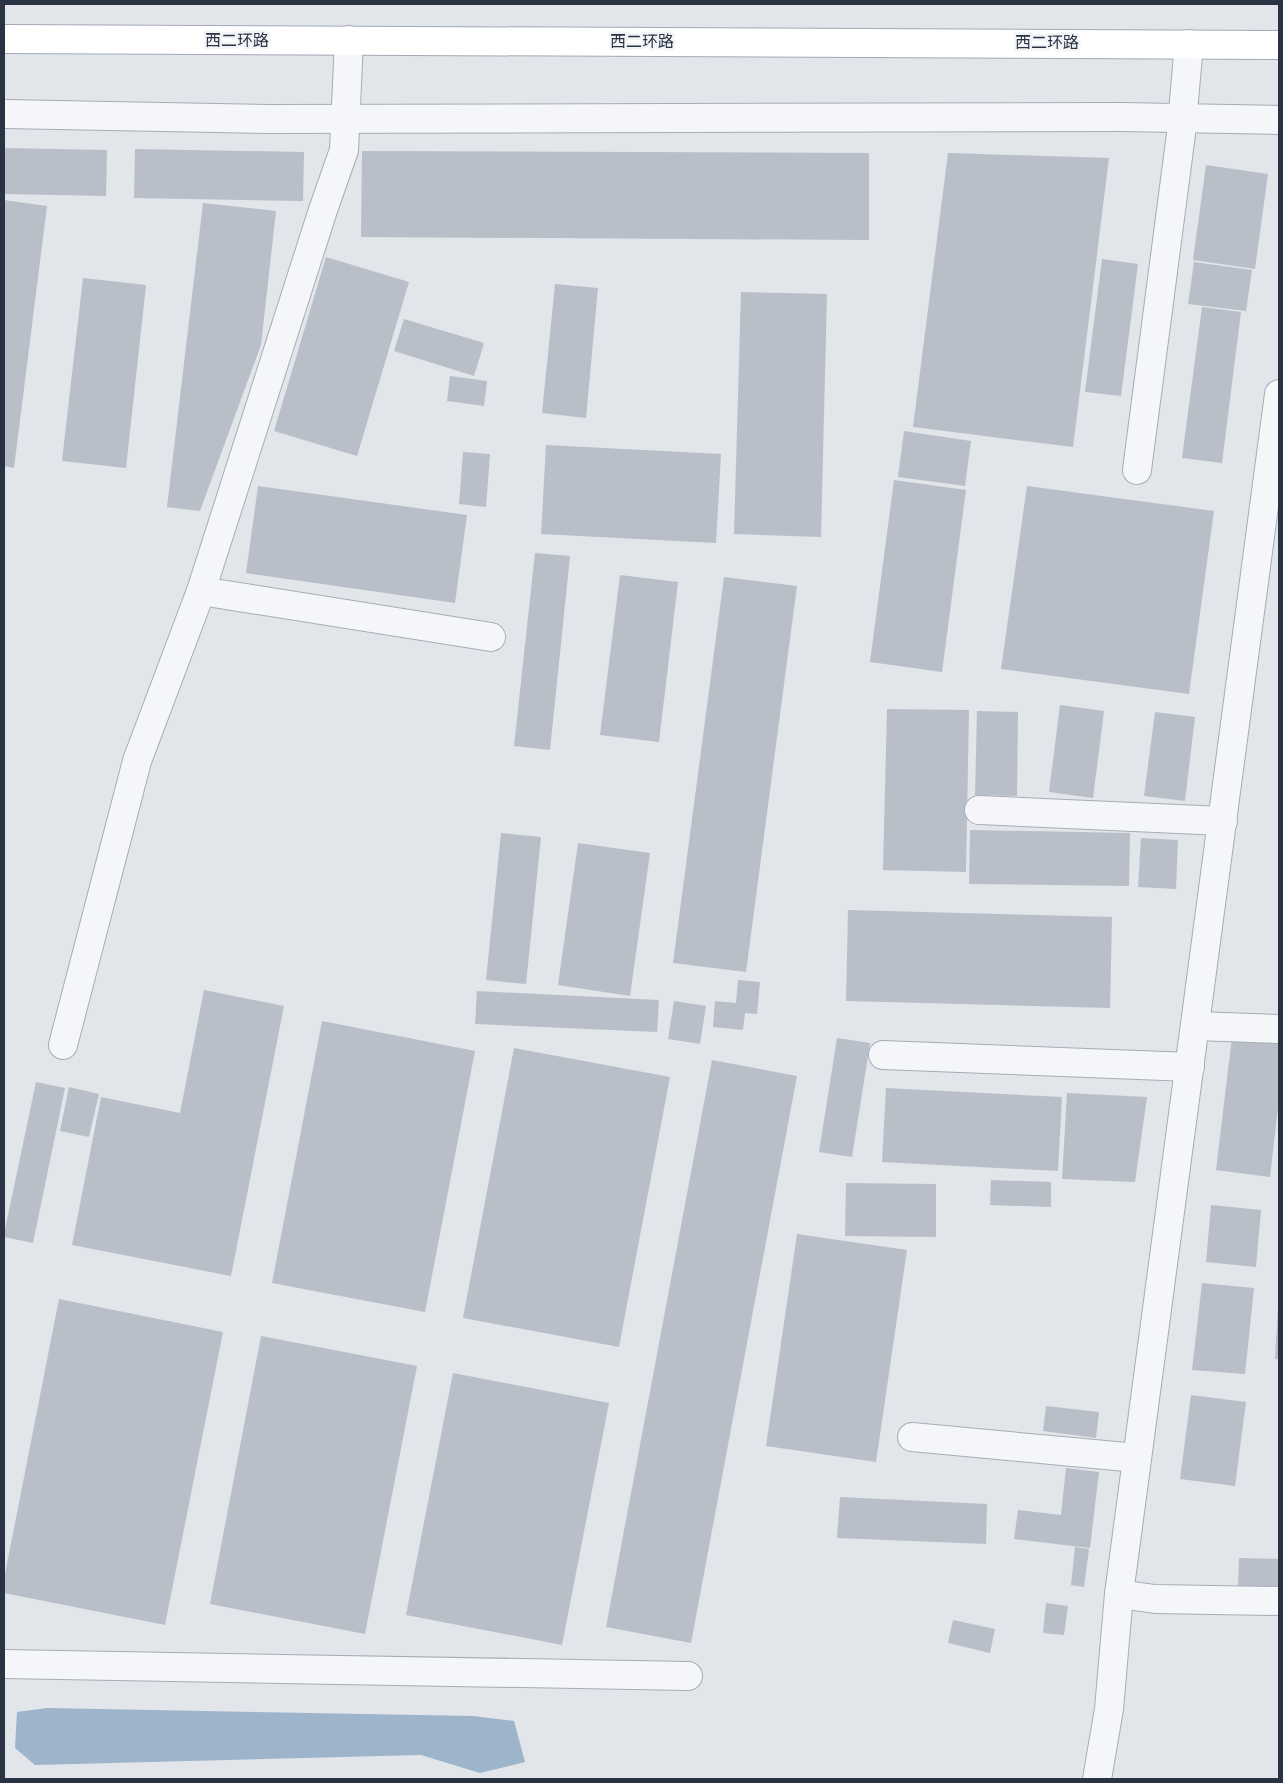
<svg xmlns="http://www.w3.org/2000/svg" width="1283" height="1783" font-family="'Nunito Sans','Noto Sans SC',sans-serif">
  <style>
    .water { fill: #9db4cb }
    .building { fill: #b9bfc8 }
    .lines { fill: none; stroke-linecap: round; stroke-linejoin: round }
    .minor-casing { stroke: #a7acb5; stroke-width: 30 }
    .major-casing { stroke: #a1aab6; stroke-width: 30 }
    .minor { stroke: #f5f6f9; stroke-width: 28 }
    .major { stroke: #fff; stroke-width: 28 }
    .labels { text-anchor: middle; stroke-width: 5; stroke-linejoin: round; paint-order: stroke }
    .street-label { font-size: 16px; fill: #2a3343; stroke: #f2f4f8 }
  </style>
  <rect width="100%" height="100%" fill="#e2e5ea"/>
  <polygon class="water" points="47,1708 473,1716 514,1721 525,1762 480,1773 421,1755 35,1765 15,1748 17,1712"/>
  <g class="building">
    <polygon points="4,148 107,150 106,196 4,194"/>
    <polygon points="135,149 304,152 303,201 134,198"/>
    <polygon points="362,151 869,153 869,240 361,237"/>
    <polygon points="948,153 1109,158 1073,447 913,427"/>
    <polygon points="1206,165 1268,174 1255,269 1193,260"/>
    <polygon points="4,200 47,206 14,468 4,466"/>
    <polygon points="203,203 276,211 261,345 200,511 167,507"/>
    <polygon points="326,257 409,282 357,456 274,431"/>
    <polygon points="1102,259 1138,264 1121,396 1085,392"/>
    <polygon points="1194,262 1252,270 1246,311 1188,304"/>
    <polygon points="83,278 146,285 126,468 62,461"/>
    <polygon points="555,284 598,288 586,418 542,413"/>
    <polygon points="741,292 827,294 821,537 734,534"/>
    <polygon points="1202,307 1241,312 1222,463 1182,458"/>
    <polygon points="404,319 484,343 474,376 394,351"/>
    <polygon points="450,376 487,381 484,406 447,401"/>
    <polygon points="904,431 971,441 965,486 898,477"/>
    <polygon points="546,445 721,454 716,543 541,534"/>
    <polygon points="463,452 490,454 486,507 459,504"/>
    <polygon points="894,480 966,490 942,672 870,662"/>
    <polygon points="258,486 467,515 455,603 246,573"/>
    <polygon points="1027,486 1214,511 1189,694 1001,669"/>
    <polygon points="535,553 570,556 550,750 514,746"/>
    <polygon points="620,575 678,582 659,742 600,735"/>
    <polygon points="724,577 797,586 746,972 673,963"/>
    <polygon points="1060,705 1104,711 1093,798 1049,792"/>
    <polygon points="887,709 969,710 966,872 883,870"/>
    <polygon points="977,711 1018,712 1017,796 975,795"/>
    <polygon points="1155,712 1195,717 1185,801 1144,796"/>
    <polygon points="970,830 1130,833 1129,886 969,884"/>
    <polygon points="501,833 541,837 526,984 486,980"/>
    <polygon points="1141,838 1178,840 1176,889 1138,887"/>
    <polygon points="578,843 650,853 630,996 558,985"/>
    <polygon points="848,910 1112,917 1110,1008 846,1001"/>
    <polygon points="738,980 760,982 757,1014 745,1013 743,1030 713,1027 715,1001 736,1003"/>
    <polygon points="204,990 284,1006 231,1276 72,1245 101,1097 180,1113"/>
    <polygon points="477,991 659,1000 657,1032 475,1024"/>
    <polygon points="674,1001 706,1006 700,1044 668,1039"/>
    <polygon points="322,1021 475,1051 425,1312 272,1283"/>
    <polygon points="1232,1037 1279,1042 1279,1099 1270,1177 1216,1170"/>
    <polygon points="837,1038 870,1043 852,1157 819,1152"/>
    <polygon points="514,1048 670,1077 619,1347 463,1318"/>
    <polygon points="712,1060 797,1076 691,1643 606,1627"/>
    <polygon points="36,1082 65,1088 33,1243 4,1237 4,1234"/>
    <polygon points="69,1087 99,1094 89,1137 60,1131"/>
    <polygon points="886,1088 1062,1097 1058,1171 882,1162"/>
    <polygon points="1067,1093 1147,1097 1135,1182 1062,1179"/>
    <polygon points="991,1180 1051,1182 1051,1207 990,1205"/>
    <polygon points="846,1183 936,1184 936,1237 845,1236"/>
    <polygon points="1211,1205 1261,1210 1256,1267 1206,1262"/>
    <polygon points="797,1234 907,1250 876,1462 766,1446"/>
    <polygon points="1202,1283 1254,1288 1245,1374 1192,1370"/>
    <polygon points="59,1299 223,1332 165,1625 4,1593 4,1579"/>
    <polygon points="1278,1307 1279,1307 1279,1359 1275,1359"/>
    <polygon points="261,1336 417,1366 365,1634 210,1604"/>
    <polygon points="453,1373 609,1403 562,1645 406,1615"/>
    <polygon points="1191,1395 1246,1402 1235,1486 1180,1479"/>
    <polygon points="1046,1406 1099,1412 1096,1438 1043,1431"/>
    <polygon points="1066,1468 1099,1472 1090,1548 1014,1539 1018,1510 1061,1515"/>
    <polygon points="840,1497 987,1504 986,1544 837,1538"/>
    <polygon points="1075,1547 1089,1549 1084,1587 1071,1585"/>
    <polygon points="1239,1558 1279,1559 1279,1589 1238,1588"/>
    <polygon points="1046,1603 1068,1606 1064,1635 1043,1633"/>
    <polygon points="953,1620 995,1629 990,1653 948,1643"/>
  </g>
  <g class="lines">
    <defs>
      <g id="minor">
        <polyline points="349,40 344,150 323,210 201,591 491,637"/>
        <polyline points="4,114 268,119 1121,117 1279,120"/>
        <polyline points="1137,470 1181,134 1189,44"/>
        <polyline points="979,810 1223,821"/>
        <polyline points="1196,1026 1279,1029"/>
        <polyline points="63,1045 137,761 201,591"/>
        <polyline points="883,1055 1190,1067"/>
        <polyline points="912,1437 1137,1458"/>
        <polyline points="1119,1594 1155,1599 1279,1601"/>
        <polyline points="4,1664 688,1676"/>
        <polyline points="1097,1779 1109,1709 1119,1594 1279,394"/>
      </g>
      <polyline id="major" points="4,39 1279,45"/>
    </defs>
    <use href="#minor" class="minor-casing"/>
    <use href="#major" class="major-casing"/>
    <use href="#minor" class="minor"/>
    <use href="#major" class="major"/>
  </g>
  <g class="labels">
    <g class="street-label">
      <text x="237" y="46">西二环路</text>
      <text x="642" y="47">西二环路</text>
      <text x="1047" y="48">西二环路</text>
    </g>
  </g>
  <rect width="1283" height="1783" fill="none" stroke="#2a3343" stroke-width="10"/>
</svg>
